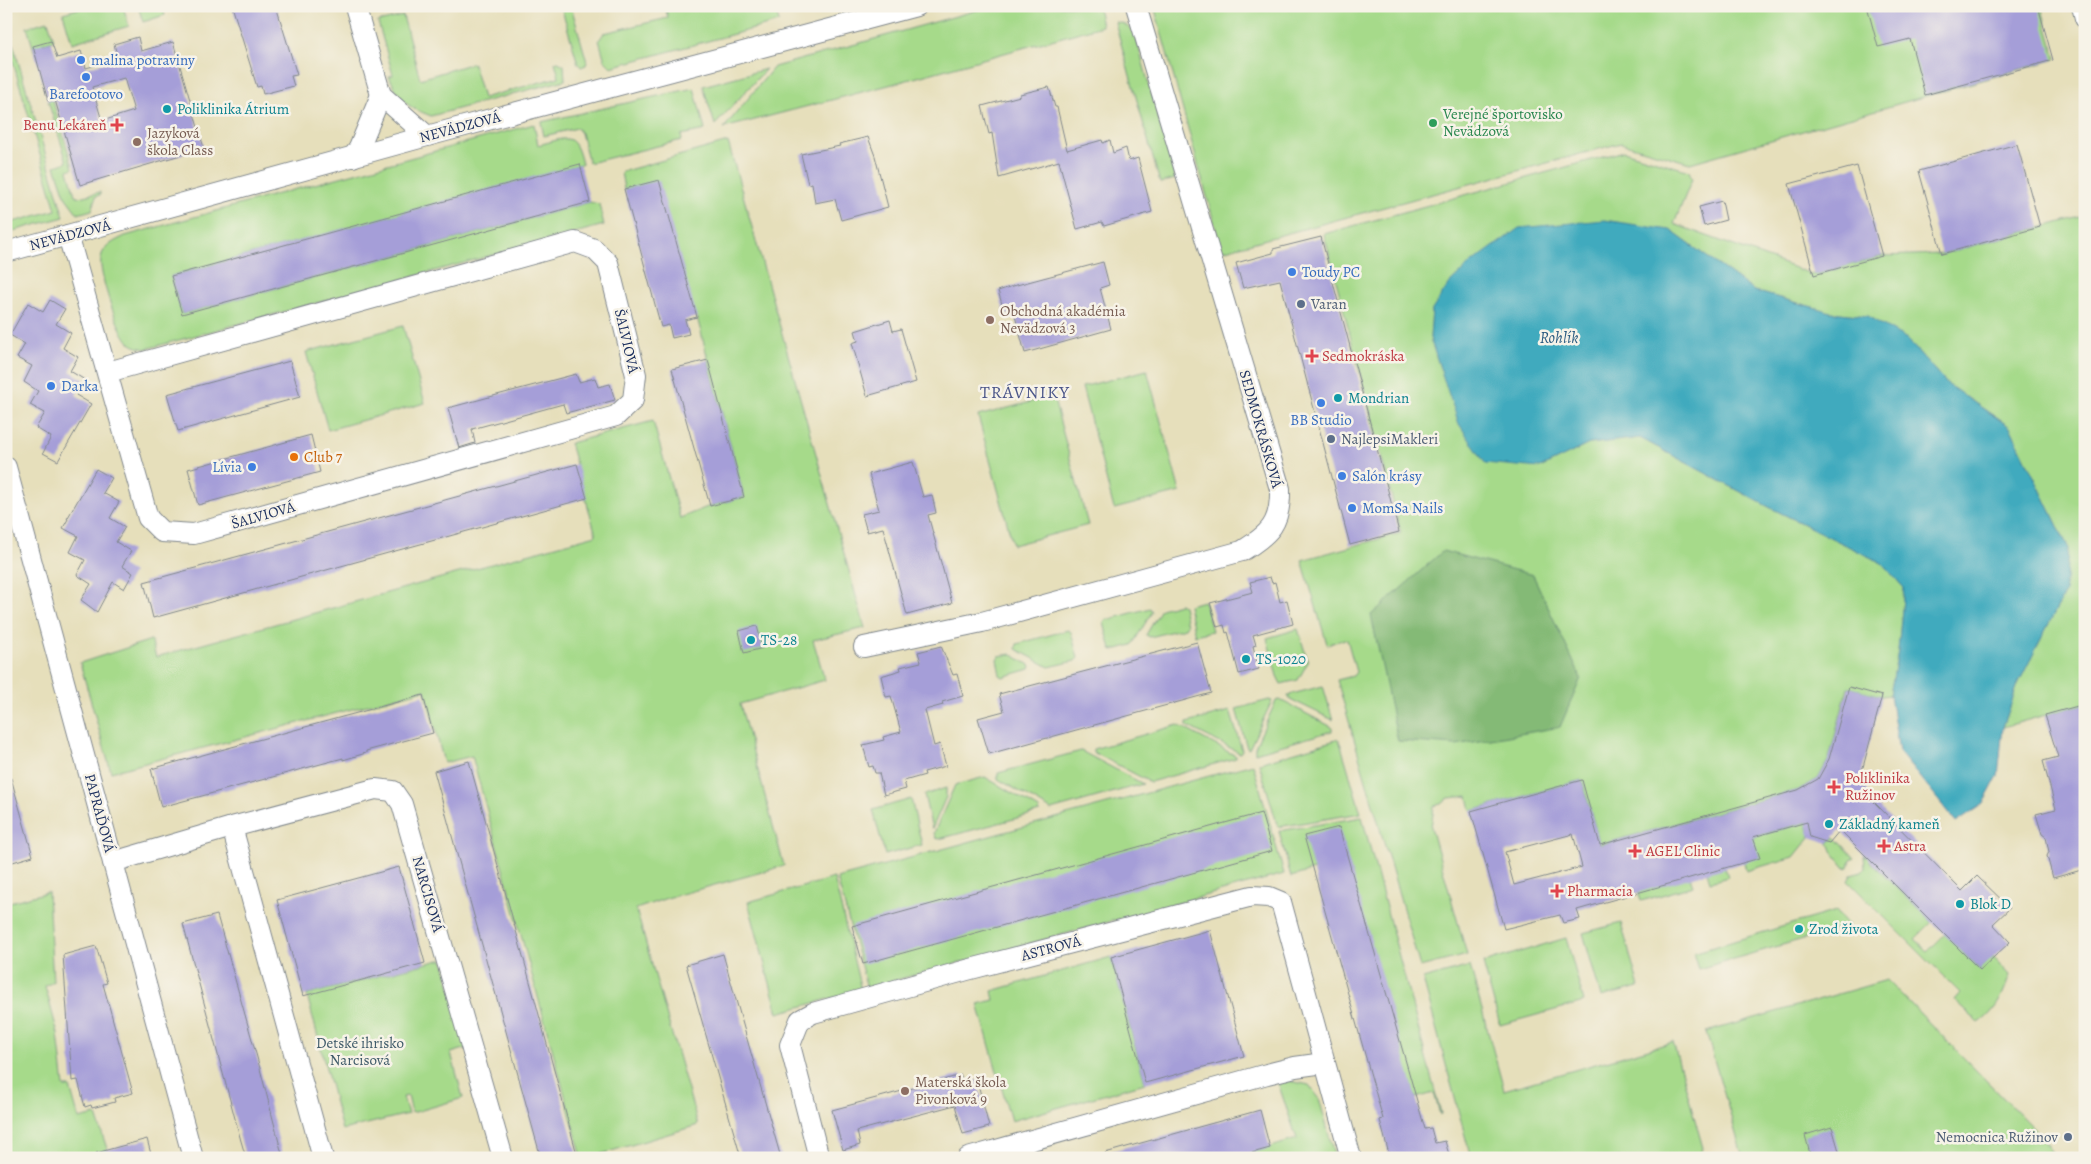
<svg xmlns="http://www.w3.org/2000/svg" width="2091" height="1164" font-family="Alegreya,serif">
  <style>
    .green { fill: #a6da8a; stroke: #608474 }
    .forest { fill: #84ba76; stroke: #50746a }
    .water { fill: #3faabe; stroke: #2d6c8e }
    .building { fill: #a59ed8; fill-rule: evenodd }
    .lines { fill: none; stroke-linecap: round; stroke-linejoin: round }
    .minor-casing { stroke: #80878c; stroke-width: 22 }
    .minor { stroke: #fff; stroke-width: 20 }
    .shop-dot { fill: #3f7fe0; stroke: #f7f3e8; stroke-width: 2 }
    .culture-dot { fill: #0f9aa8; stroke: #f7f3e8; stroke-width: 2 }
    .leisure-dot { fill: #2e9e5b; stroke: #f7f3e8; stroke-width: 2 }
    .health-dot { fill: #e0444e; stroke: #f7f3e8; stroke-width: 2 }
    .education-dot { fill: #8d6e63; stroke: #f7f3e8; stroke-width: 2 }
    .service-dot { fill: #5c6f8a; stroke: #f7f3e8; stroke-width: 2 }
    .food-dot { fill: #e8710a; stroke: #f7f3e8; stroke-width: 2 }
    .labels { text-anchor: middle; stroke-width: 5; stroke-linejoin: round; paint-order: stroke }
    .shop-label { font-size: 15px; fill: #366cbe; stroke: #f7f3e8; text-anchor: start }
    .culture-label { font-size: 15px; fill: #0d838f; stroke: #f7f3e8; text-anchor: start }
    .leisure-label { font-size: 15px; fill: #27864d; stroke: #f7f3e8; text-anchor: start }
    .health-label { font-size: 15px; fill: #be3a42; stroke: #f7f3e8; text-anchor: start }
    .street-label { font-size: 15px; fill: #1b2f5e; stroke: #f7f3e8 }
    .education-label { font-size: 15px; fill: #785e54; stroke: #f7f3e8; text-anchor: start }
    .service-label { font-size: 15px; fill: #4e5e75; stroke: #f7f3e8; text-anchor: start }
    .food-label { font-size: 15px; fill: #c56008; stroke: #f7f3e8; text-anchor: start }
    .park-label { font-size: 15px; fill: #3e5a69; stroke: #f7f3e8 }
    .water-label { font-size: 16px; font-style: italic; fill: #285a80; stroke: #f7f3e8 }
    .quarter-label { font-size: 18px; letter-spacing: 1px; fill: #4b5689; stroke: #f7f3e8 }
  </style>
  <rect width="100%" height="100%" fill="#f7f3e8"/>
  <filter id="ink" filterUnits="userSpaceOnUse"><feTurbulence type="fractalNoise" baseFrequency=".02" numOctaves="2"/><feDisplacementMap in="SourceGraphic" scale="10" xChannelSelector="R" yChannelSelector="G"/><feConvolveMatrix kernelMatrix="1 2 1 2 8 2 1 2 1" color-interpolation-filters="sRGB"/></filter>
  <filter id="wash" filterUnits="userSpaceOnUse"><feTurbulence type="fractalNoise" baseFrequency=".0096" numOctaves="4" result="noise"/><feDisplacementMap in="SourceGraphic" scale="20" xChannelSelector="R" yChannelSelector="G"/><feGaussianBlur stdDeviation="1.12" result="paint"/><feColorMatrix in="noise" values="0 0 0 0 0 0 0 0 0 0 0 0 0 0 0 0 0 1.4 0 .05"/><feComposite in="paint" operator="in"/></filter>
  <g filter="url(#wash)">
    <rect width="100%" height="100%" fill="#e6dfbb"/>
    <g class="green">
      <polygon points="88,6 123,6 129,26 72,43 63,13"/>
      <polygon points="138,6 162,6 165,15 143,22"/>
      <polygon points="561,6 571,6 587,62 586,65 581,67 578,64"/>
      <polygon points="665,6 775,6 779,22 611,67 605,61 599,40 604,33 668,18"/>
      <polygon points="992,6 1098,6 1102,26 889,85 724,128 774,67"/>
      <polygon points="1154,6 2041,6 2056,58 2053,60 1690,163 1621,143 1222,251"/>
      <path d="M 403,16 L 420,79 L 473,63 L 483,98 L 559,77 L 555,62 L 558,62 L 564,65 L 565,80 L 431,116 C 406,106 402,103 390,78 L 389,76 L 393,75 L 378,22 Z"/>
      <polygon points="6,20 64,217 6,233 6,224 56,210 6,38"/>
      <polygon points="48,21 54,40 43,43 46,51 35,54 27,27"/>
      <path d="M 1115,22 C 1125,22 1129,28 1135,34 L 1175,179 L 1160,183 Z"/>
      <polygon points="766,69 715,125 703,86"/>
      <polygon points="694,88 705,130 681,135 682,140 589,163 581,133 577,128 544,136 541,122"/>
      <polygon points="52,98 73,168 68,170 75,195 79,197 100,192 100,195 96,196 92,210 78,214 66,198 55,166 67,162 48,101"/>
      <path d="M 534,124 L 538,145 C 567,138 574,130 582,164 L 171,276 L 182,314 L 590,202 L 599,204 L 604,225 L 146,349 C 141,348 135,347 131,344 C 119,336 98,273 101,258 C 103,246 115,241 125,236 Z"/>
      <polygon points="728,142 865,628 813,640 825,680 740,704 784,866 667,898 636,909 698,1125 588,1158 582,1158 472,756 444,763 425,690 111,772 80,663 151,640 156,657 596,535 570,443 653,421 680,518 710,506 744,497 697,317 624,189 621,172"/>
      <polygon points="1624,151 1689,171 1692,179 1674,224 1814,275 1882,256 1942,254 2080,217 2085,227 2085,704 2003,727 2018,684 2065,592 2068,547 2010,427 1947,384 1907,339 1867,316 1831,312 1754,291 1670,230 1432,310 1430,338 1440,368 1540,468 1589,444 1640,438 1769,507 1882,563 1904,588 1898,651 1890,695 1882,696 1848,687 1829,759 1818,779 1798,790 1599,845 1598,838 1582,780 1471,811 1468,796 1449,798 1434,807 1431,827 1467,955 1420,967 1337,680 1353,676 1356,672 1347,639 1327,644 1302,560 1401,533 1324,234"/>
      <polygon points="403,326 425,403 328,430 306,352"/>
      <polygon points="1147,370 1180,492 1114,509 1082,387"/>
      <polygon points="1053,396 1088,525 1013,545 978,416"/>
      <polygon points="1204,601 1212,631 1195,635 1188,605"/>
      <polygon points="1180,604 1183,606 1187,625 1185,628 1150,637 1146,635 1161,609"/>
      <polygon points="1150,608 1152,612 1132,645 1114,650 1111,649 1104,623 1106,620"/>
      <polygon points="1298,629 1308,662 1298,680 1281,684 1277,676 1267,638"/>
      <polygon points="1068,630 1071,632 1078,658 1075,661 1049,667 1016,649 1017,644"/>
      <polygon points="1011,654 1031,666 1030,669 1003,677 1000,675 997,659 999,656"/>
      <polygon points="1323,686 1333,720 1288,698 1288,695"/>
      <polygon points="1269,700 1272,701 1249,749 1247,748 1236,709"/>
      <polygon points="1280,700 1332,727 1332,731 1255,753 1255,747 1276,701"/>
      <polygon points="1230,711 1242,750 1240,753 1187,726 1187,723"/>
      <polygon points="1178,725 1236,756 1236,758 1150,782 1093,752 1093,749"/>
      <polygon points="1339,739 1361,813 1278,827 1259,763"/>
      <polygon points="1081,751 1143,784 1051,810 998,779 998,773"/>
      <polygon points="1253,764 1284,874 867,988 837,878"/>
      <polygon points="985,777 1039,809 1040,812 939,839 936,838 934,833 955,785"/>
      <polygon points="946,788 946,797 932,829 924,795"/>
      <polygon points="911,799 922,845 885,855 873,810"/>
      <polygon points="1362,817 1441,1114 1440,1115 1434,1093 1416,1098 1314,870 1291,877 1279,831"/>
      <polygon points="1807,822 1810,837 1794,857 1746,871 1739,841"/>
      <polygon points="1835,837 1855,858 1851,860 1849,867 1845,868 1833,853 1829,843"/>
      <polygon points="1719,846 1728,877 1710,882 1701,852"/>
      <path d="M 1864,855 L 1932,922 L 1915,939 L 1928,951 L 1945,934 L 1980,970 L 1993,957 L 2010,975 C 2003,995 1997,1011 1979,1023 L 1954,1000 L 1960,993 L 1848,881 L 1851,875 L 1862,872 L 1865,868 Z"/>
      <polygon points="1684,857 1693,886 1641,901 1632,871"/>
      <polygon points="834,878 861,990 778,1013 748,902"/>
      <polygon points="48,892 53,982 45,986 58,1034 64,1087 70,1087 79,1119 96,1115 110,1158 6,1158 6,903"/>
      <polygon points="1836,911 1849,926 1698,969 1693,953"/>
      <polygon points="1621,923 1639,987 1601,997 1583,933"/>
      <polygon points="1566,938 1584,1002 1500,1025 1483,963"/>
      <polygon points="1111,957 1145,1083 1011,1121 978,1004 994,1000 992,991"/>
      <polygon points="443,959 468,1048 451,1053 463,1098 412,1113 408,1096 403,1097 408,1114 342,1130 307,995"/>
      <polygon points="1470,966 1504,1090 1673,1042 1703,1148 1700,1158 1471,1158 1423,979"/>
      <polygon points="1887,980 2036,1131 2056,1158 1743,1158 1706,1032"/>
      <polygon points="1290,1081 1309,1085 1319,1098 1335,1158 1234,1158 1297,1139 1278,1083"/>
    </g>
    <polygon class="forest" points="1443,551 1533,575 1581,678 1560,727 1456,745 1398,741 1371,615"/>
    <polygon class="water" points="1604,220 1670,230 1754,291 1831,312 1867,316 1907,339 1947,384 2010,427 2068,547 2065,592 2018,684 2003,727 1998,776 1983,804 1956,822 1899,752 1890,695 1898,651 1904,588 1882,563 1769,507 1640,438 1589,444 1540,468 1485,463 1459,424 1440,368 1430,338 1432,310 1449,284 1471,263 1519,228"/>
    <g id="blocks">
      <g class="building">
        <polygon points="232,6 276,6 297,75 291,76 294,86 263,94 261,86 257,87"/>
        <polygon points="1867,6 2038,6 2053,60 1925,95 1910,39 1878,47"/>
        <path d="M 138,37 L 141,51 L 173,42 L 204,148 L 80,185 L 55,100 L 48,101 L 33,46 L 51,41 L 57,58 L 81,51 L 86,68 L 118,59 L 114,44 ZM 124,78 L 134,111 L 102,121 L 92,87 Z"/>
        <polygon points="1049,87 1055,107 1057,107 1067,150 1102,140 1103,143 1110,140 1113,153 1126,148 1129,161 1138,158 1152,212 1104,226 1102,222 1077,229 1059,161 999,178 992,133 989,134 982,106 1020,96 1020,94"/>
        <polygon points="868,137 875,156 888,207 841,220 835,199 815,203 812,183 808,184 801,154 840,146 839,144"/>
        <polygon points="2017,144 2040,227 1942,254 1919,171"/>
        <polygon points="580,164 590,202 182,314 171,276"/>
        <polygon points="1857,166 1882,256 1814,275 1789,184"/>
        <polygon points="659,180 697,317 685,320 689,334 672,338 669,325 661,327 624,189"/>
        <polygon points="1722,201 1726,220 1704,226 1699,207"/>
        <polygon points="1321,237 1399,532 1350,545 1280,280 1243,288 1236,263 1273,253 1273,249"/>
        <polygon points="1103,262 1109,285 1100,288 1111,329 1025,353 1014,312 1005,314 998,291 1013,286"/>
        <polygon points="50,300 65,309 56,324 71,333 63,348 78,357 70,371 85,380 76,395 91,404 58,461 43,453 51,437 36,428 45,413 30,405 38,391 24,382 32,366 17,358 25,344 10,335 28,303 43,312"/>
        <polygon points="890,320 893,331 901,329 916,382 867,396 852,343 858,341 855,331"/>
        <polygon points="708,360 744,497 710,506 672,369"/>
        <polygon points="290,361 300,397 178,431 167,394"/>
        <polygon points="576,374 579,382 595,378 598,387 610,384 615,400 566,413 563,404 472,429 475,443 459,448 448,408"/>
        <polygon points="311,435 320,472 198,505 188,469"/>
        <polygon points="913,462 923,497 932,495 936,513 928,515 952,603 907,615 883,528 867,532 862,514 879,510 869,474"/>
        <polygon points="577,464 587,498 153,618 144,582"/>
        <polygon points="96,469 112,478 103,493 119,502 110,518 125,527 116,542 131,551 122,566 133,573 124,589 113,582 97,612 81,600 91,584 77,575 85,560 70,552 78,536 63,528 68,519 67,519"/>
        <polygon points="1270,577 1272,583 1275,582 1280,602 1287,600 1293,624 1253,635 1256,645 1253,646 1259,669 1239,674 1228,632 1226,633 1224,625 1217,627 1210,603 1253,592 1250,582"/>
        <polygon points="757,626 763,648 744,653 739,631"/>
        <polygon points="1197,642 1211,693 989,754 978,718 1004,711 999,694"/>
        <polygon points="941,646 953,675 957,674 963,696 942,702 943,705 925,710 934,746 940,744 946,766 924,772 925,775 904,781 906,789 884,795 879,773 875,773 873,766 869,767 863,745 884,740 883,737 901,732 891,696 886,697 881,676 901,670 900,667 921,662 918,652"/>
        <path d="M 1849,687 L 1882,696 L 1862,771 L 1863,784 L 1873,801 L 1962,891 L 1977,876 L 2010,908 L 1993,924 L 2010,942 L 1980,970 L 1840,830 L 1829,843 L 1810,837 L 1807,822 L 1753,837 L 1760,858 L 1577,910 L 1580,919 L 1563,923 L 1560,915 L 1504,929 L 1471,811 L 1582,780 L 1600,845 L 1798,790 L 1818,779 L 1829,759 ZM 1573,834 L 1582,867 L 1514,885 L 1505,852 Z"/>
        <polygon points="423,695 433,733 366,751 366,753 343,760 343,758 161,807 151,769"/>
        <polygon points="2085,704 2085,869 2053,878 2047,856 2049,852 2046,837 2042,834 2036,814 2056,809 2043,761 2058,757 2045,715"/>
        <polygon points="469,761 526,967 578,1158 541,1158 434,771"/>
        <polygon points="11,778 33,856 6,864 6,779"/>
        <polygon points="1261,813 1272,851 863,964 852,926"/>
        <polygon points="1339,827 1425,1129 1431,1128 1435,1143 1445,1141 1450,1158 1390,1158 1380,1120 1383,1119 1304,836"/>
        <polygon points="399,867 425,963 303,996 277,900"/>
        <polygon points="217,915 258,1061 283,1158 246,1158 241,1141 183,924"/>
        <polygon points="1210,930 1244,1056 1145,1083 1111,957"/>
        <polygon points="96,946 107,983 103,984 133,1093 114,1098 115,1102 92,1108 91,1105 85,1107 78,1080 72,1081 63,955"/>
        <polygon points="723,954 747,1039 781,1158 741,1158 686,965"/>
        <polygon points="961,1075 963,1083 977,1080 989,1127 963,1134 955,1105 857,1131 860,1145 843,1150 832,1110"/>
        <polygon points="1260,1110 1270,1148 1234,1158 1106,1158 1105,1153"/>
        <polygon points="1832,1127 1841,1158 1811,1158 1805,1135"/>
        <polygon points="147,1139 152,1158 97,1158 96,1153"/>
      </g>
    </g>
  </g>
  <g filter="url(#ink)">
    <use href="#blocks" fill-opacity="0" stroke="#80878c" stroke-width="1"/>
    <g class="lines">
      <defs>
        <g id="minor">
          <polyline points="355,6 381,95 427,136"/>
          <polyline points="2082,6 2085,18"/>
          <polyline points="353,157 359,148 381,95"/>
          <polyline points="68,235 148,518 162,532 194,534 616,416 633,400 636,375 608,263 594,249 575,242 108,372"/>
          <polyline points="6,252 427,136 916,6"/>
          <polyline points="6,467 193,1158"/>
          <path d="M 864,647 L 982,622 L 1242,551 C 1270,534 1281,523 1280,489 L 1136,6"/>
          <polyline points="113,862 232,827"/>
          <polyline points="323,1158 232,827 375,789 393,791 402,804 503,1158"/>
          <polyline points="819,1158 790,1045 800,1020 813,1013 967,970 1252,896 1269,897 1281,902 1351,1158"/>
          <polyline points="968,1158 1267,1074 1295,1067 1324,1063"/>
        </g>
      </defs>
      <use href="#minor" class="minor-casing"/>
      <use href="#minor" class="minor"/>
    </g>
  </g>
  <g class="shop-dot">
    <circle cx="81" cy="60" r="5"/>
    <circle cx="86" cy="77" r="5"/>
    <circle cx="1292" cy="272" r="5"/>
    <circle cx="51" cy="386" r="5"/>
    <circle cx="1321" cy="403" r="5"/>
    <circle cx="252" cy="467" r="5"/>
    <circle cx="1342" cy="476" r="5"/>
    <circle cx="1352" cy="508" r="5"/>
  </g>
  <g class="culture-dot">
    <circle cx="167" cy="109" r="5"/>
    <circle cx="1338" cy="398" r="5"/>
    <circle cx="751" cy="640" r="5"/>
    <circle cx="1246" cy="659" r="5"/>
    <circle cx="1829" cy="824" r="5"/>
    <circle cx="1960" cy="904" r="5"/>
    <circle cx="1799" cy="929" r="5"/>
  </g>
  <circle class="leisure-dot" cx="1433" cy="123" r="5"/>
  <g class="health-dot">
    <path d="M114.5 117.5h5v5h5v5h-5v5h-5v-5h-5v-5h5z"/>
    <path d="M1309.5 348.5h5v5h5v5h-5v5h-5v-5h-5v-5h5z"/>
    <path d="M1831.5 779.5h5v5h5v5h-5v5h-5v-5h-5v-5h5z"/>
    <path d="M1881.5 838.5h5v5h5v5h-5v5h-5v-5h-5v-5h5z"/>
    <path d="M1632.5 843.5h5v5h5v5h-5v5h-5v-5h-5v-5h5z"/>
    <path d="M1554.5 883.5h5v5h5v5h-5v5h-5v-5h-5v-5h5z"/>
  </g>
  <g class="education-dot">
    <circle cx="137" cy="142" r="5"/>
    <circle cx="990" cy="320" r="5"/>
    <circle cx="905" cy="1091" r="5"/>
  </g>
  <g class="service-dot">
    <circle cx="1301" cy="304" r="5"/>
    <circle cx="1331" cy="439" r="5"/>
    <circle cx="2068" cy="1137" r="5"/>
  </g>
  <circle class="food-dot" cx="294" cy="457" r="5"/>
  <g class="labels">
    <g class="shop-label">
      <text x="91" y="65">malina potraviny</text>
      <text x="86" y="99" text-anchor="middle">Barefootovo</text>
      <text x="1302" y="277">Toudy PC</text>
      <text x="61" y="391">Darka</text>
      <text x="1321" y="425" text-anchor="middle">BB Studio</text>
      <text x="242" y="472" text-anchor="end">Lívia</text>
      <text x="1352" y="481">Salón krásy</text>
      <text x="1362" y="513">MomSa Nails</text>
    </g>
    <g class="culture-label">
      <text x="177" y="114">Poliklinika Átrium</text>
      <text x="1348" y="403">Mondrian</text>
      <text x="761" y="645">TS-28</text>
      <text x="1256" y="664">TS-1020</text>
      <text x="1839" y="829">Základný kameň</text>
      <text x="1970" y="909">Blok D</text>
      <text x="1809" y="934">Zrod života</text>
    </g>
    <g class="leisure-label">
      <text x="1443" y="119">Verejné športovisko<tspan x="1443" dy="17">Nevädzová</tspan></text>
    </g>
    <g class="health-label">
      <text x="107" y="130" text-anchor="end">Benu Lekáreň</text>
      <text x="1322" y="361">Sedmokráska</text>
      <text x="1845" y="783">Poliklinika<tspan x="1845" dy="17">Ružinov</tspan></text>
      <text x="1894" y="851">Astra</text>
      <text x="1646" y="856">AGEL Clinic</text>
      <text x="1567" y="896">Pharmacia</text>
    </g>
    <g class="street-label">
      <text transform="translate(460 127) rotate(-15)" y="5">NEVÄDZOVÁ</text>
      <text transform="translate(70 235) rotate(-15)" y="5">NEVÄDZOVÁ</text>
      <text transform="translate(627 341) rotate(77)" y="5">ŠALVIOVÁ</text>
      <text transform="translate(1261 429) rotate(74)" y="5">SEDMOKRÁSKOVÁ</text>
      <text transform="translate(263 515) rotate(-16)" y="5">ŠALVIOVÁ</text>
      <text transform="translate(100 813) rotate(75)" y="5">PAPRAĎOVÁ</text>
      <text transform="translate(428 894) rotate(74)" y="5">NARCISOVÁ</text>
      <text transform="translate(1051 948) rotate(-15)" y="5">ASTROVÁ</text>
    </g>
    <g class="education-label">
      <text x="147" y="138">Jazyková<tspan x="147" dy="17">škola Class</tspan></text>
      <text x="1000" y="316">Obchodná akadémia<tspan x="1000" dy="17">Nevädzová 3</tspan></text>
      <text x="915" y="1087">Materská škola<tspan x="915" dy="17">Pivonková 9</tspan></text>
    </g>
    <g class="service-label">
      <text x="1311" y="309">Varan</text>
      <text x="1341" y="444">NajlepsiMakleri</text>
      <text x="2058" y="1142" text-anchor="end">Nemocnica Ružinov</text>
    </g>
    <g class="food-label">
      <text x="304" y="462">Club 7</text>
    </g>
    <g class="park-label">
      <text x="360" y="1048">Detské ihrisko<tspan x="360" dy="17">Narcisová</tspan></text>
    </g>
    <g class="water-label">
      <text x="1559" y="343">Rohlík</text>
    </g>
    <g class="quarter-label">
      <text x="1025" y="398">TRÁVNIKY</text>
    </g>
  </g>
  <rect width="2091" height="1164" fill="none" stroke="#f7f3e8" stroke-width="25"/>
</svg>
